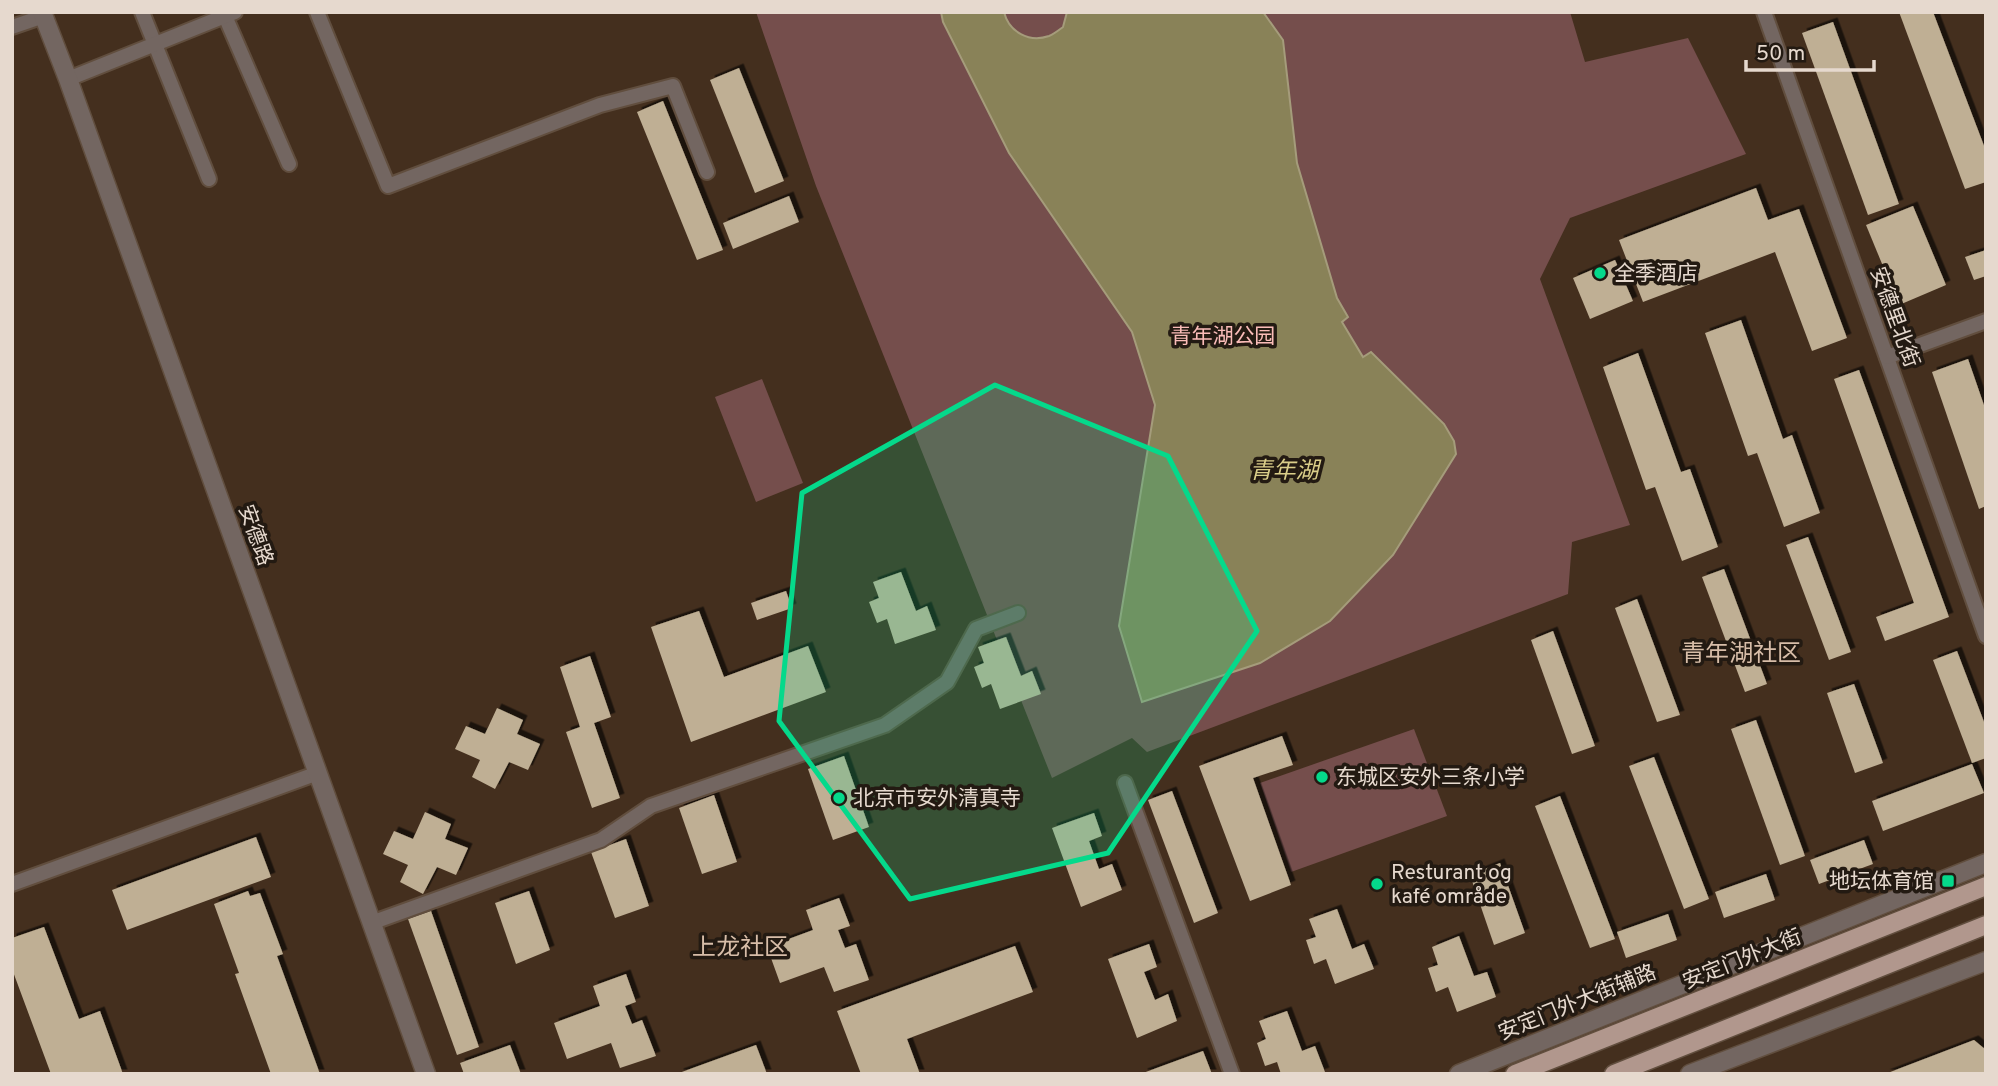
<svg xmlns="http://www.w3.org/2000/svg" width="1998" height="1086" font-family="Overpass,'Noto Sans SC',sans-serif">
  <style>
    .green { fill: #754e4c }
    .water { fill: #898258; stroke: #a59c7b; stroke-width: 2 }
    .building { fill: #bfaf94; filter: url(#shadow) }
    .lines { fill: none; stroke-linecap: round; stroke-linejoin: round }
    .minor-casing { stroke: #614e3e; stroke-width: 18 }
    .tertiary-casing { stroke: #614e3e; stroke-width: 21 }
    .primary-casing { stroke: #614e3e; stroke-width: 21 }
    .minor { stroke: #736661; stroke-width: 14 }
    .tertiary { stroke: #736661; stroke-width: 18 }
    .primary { stroke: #b1978d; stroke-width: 18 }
    .marked { fill: #05d98b; fill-opacity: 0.2; stroke: #05d98b; stroke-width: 5; stroke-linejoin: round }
    .poi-dot { fill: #05d98b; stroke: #231a12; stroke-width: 2.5 }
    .labels { text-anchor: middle; stroke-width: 7; stroke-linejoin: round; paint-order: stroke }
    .poi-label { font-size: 21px; fill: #e6d9ce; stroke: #231a12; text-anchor: start }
    .street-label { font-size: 21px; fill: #e6d9ce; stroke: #231a12 }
    .park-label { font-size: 21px; fill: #fabcb8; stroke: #231a12 }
    .water-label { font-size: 23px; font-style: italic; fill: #dace89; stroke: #231a12 }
    .quarter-label { font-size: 24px; fill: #d7bda8; stroke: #231a12 }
  </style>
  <defs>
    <filter id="shadow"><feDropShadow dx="4.5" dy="-4.5" stdDeviation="0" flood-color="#0009"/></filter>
  </defs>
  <rect width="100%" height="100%" fill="#442f1e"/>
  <g class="green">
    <polygon points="756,12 1391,12 1392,14 1570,12 1585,62 1688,38 1746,154 1570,218 1540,279 1630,525 1572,542 1568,594 1147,752 1132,738 1052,778 816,186"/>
    <polygon points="762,379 803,483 756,502 715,397"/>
    <polygon points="1414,729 1447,816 1291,872 1260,783"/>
  </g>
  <path class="water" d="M 941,12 L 1004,12 C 1009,32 1029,43 1049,36 C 1054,34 1059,30 1063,27 L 1067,12 L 1263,12 L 1283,40 L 1297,163 L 1337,298 L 1348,317 L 1342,322 L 1363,357 L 1371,352 L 1444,424 L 1454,441 L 1456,454 L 1393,555 L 1330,621 L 1260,663 L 1142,702 L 1119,626 L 1155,405 L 1132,332 L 1009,153 L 943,22 Z"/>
  <g class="building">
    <polygon points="1899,12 1933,12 1986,151 1986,182 1965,189"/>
    <polygon points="1833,22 1899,204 1868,215 1802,33"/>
    <polygon points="739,68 784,181 755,193 710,80"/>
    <polygon points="663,101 723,250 697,260 637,112"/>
    <polygon points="1756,188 1768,220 1799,209 1847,338 1812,351 1775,252 1643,302 1619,240"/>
    <polygon points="789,196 799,222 733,249 723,223"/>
    <polygon points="1913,206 1946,285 1899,305 1866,225"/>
    <polygon points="1986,250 1986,276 1974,280 1965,257"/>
    <polygon points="1615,260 1633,301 1590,319 1573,278"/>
    <polygon points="1741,320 1783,439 1792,435 1820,513 1784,527 1757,453 1748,456 1705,333"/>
    <polygon points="1638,353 1681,472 1690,469 1718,547 1682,561 1655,487 1646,490 1603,367"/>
    <polygon points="1968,359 1986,411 1986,506 1979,509 1932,372"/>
    <polygon points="1859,370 1949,617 1885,641 1876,617 1914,603 1834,379"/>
    <polygon points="1808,537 1851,652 1829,660 1786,545"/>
    <polygon points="1724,569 1767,684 1745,692 1702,577"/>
    <polygon points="901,572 916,611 927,606 936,630 895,644 887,619 877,623 869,602 879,598 873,582"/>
    <polygon points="786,591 792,608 757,620 751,603"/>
    <polygon points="1637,599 1680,715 1657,722 1615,608"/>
    <polygon points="699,611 724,677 808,646 826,692 691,742 651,627"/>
    <polygon points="1553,631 1595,746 1572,754 1531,640"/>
    <polygon points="1006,637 1021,676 1032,671 1041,694 1000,709 991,684 982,688 974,667 984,663 978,647"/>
    <polygon points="1957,651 1986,727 1986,758 1972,763 1933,660"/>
    <polygon points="590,656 611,717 594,723 620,798 592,808 566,732 580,727 560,667"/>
    <polygon points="1854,684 1883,763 1855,773 1827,693"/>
    <polygon points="497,708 523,720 517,734 540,744 528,770 509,762 495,789 472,777 480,760 455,749 466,726 485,734"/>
    <polygon points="1756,720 1805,856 1780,865 1731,729"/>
    <polygon points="1282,736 1293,765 1253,778 1291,885 1250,901 1199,766"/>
    <polygon points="844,756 869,827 833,840 808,769"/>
    <polygon points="1654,757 1709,899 1684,909 1629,766"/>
    <polygon points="1972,764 1984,793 1883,831 1872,801"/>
    <polygon points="1172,791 1218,913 1194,923 1148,800"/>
    <polygon points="714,795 737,862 702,874 679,808"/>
    <polygon points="1560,796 1615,939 1590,948 1535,806"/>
    <polygon points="425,812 451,824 445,839 468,848 456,875 437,867 423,894 400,882 408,865 383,854 394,831 413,839"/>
    <polygon points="1094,813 1102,836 1089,841 1099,869 1112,864 1122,890 1081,907 1052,828"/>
    <polygon points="256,837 271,877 127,930 112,890"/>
    <polygon points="626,839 649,906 615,918 591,852"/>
    <polygon points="1864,840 1873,864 1819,884 1810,860"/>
    <polygon points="1500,863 1525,933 1494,945 1470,875"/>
    <polygon points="1766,874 1775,900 1724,918 1715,892"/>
    <polygon points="248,891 250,896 260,893 283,954 277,956 320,1074 271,1074 235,974 239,973 214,904"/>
    <polygon points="529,891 550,950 516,964 495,903"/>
    <polygon points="839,898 850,926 838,930 845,948 856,944 869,980 834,992 824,967 780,983 767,947 813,930 806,910"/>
    <polygon points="1337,909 1352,949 1364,944 1374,969 1335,984 1326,959 1314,964 1306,940 1316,937 1309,919"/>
    <polygon points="431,911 479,1047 457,1055 408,919"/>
    <polygon points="1668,914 1677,940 1626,958 1617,932"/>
    <polygon points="44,927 79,1019 100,1011 123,1074 51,1074 12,969 12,938"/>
    <polygon points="1459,936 1474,976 1487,972 1496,997 1457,1012 1448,987 1436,992 1428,968 1438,965 1432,947"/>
    <polygon points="1149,944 1157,967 1144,972 1155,1000 1168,994 1177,1021 1137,1038 1108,959"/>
    <polygon points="1015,946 1033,992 907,1039 920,1074 861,1074 837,1011"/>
    <polygon points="626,974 636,1002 625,1006 632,1024 642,1020 656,1056 620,1068 611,1043 567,1059 554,1023 600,1006 593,986"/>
    <polygon points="1287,1011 1302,1051 1315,1046 1325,1072 1319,1074 1281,1074 1277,1062 1265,1066 1257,1043 1266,1039 1259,1021"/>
    <polygon points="1974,1040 1986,1050 1986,1074 1885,1074"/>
    <polygon points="510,1045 521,1074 464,1074 460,1063"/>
    <polygon points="756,1045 767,1074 679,1074 679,1073"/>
    <polygon points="1203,1051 1212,1074 1143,1074 1143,1073"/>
  </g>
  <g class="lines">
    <defs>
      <g id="minor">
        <polyline points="142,12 209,179"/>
        <polyline points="317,12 388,186 600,105 673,86 707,172"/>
        <polyline points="1764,12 1986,636"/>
        <polyline points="225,16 289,164"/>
        <polyline points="12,27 44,16"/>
        <polyline points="68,79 235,12"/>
        <polyline points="1887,357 1986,321"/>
        <polyline points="1125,783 1232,1074"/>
        <polyline points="12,884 318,773"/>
        <polyline points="371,923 601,840 651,806 885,725 947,682 976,629 1018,613"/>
      </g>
      <g id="tertiary">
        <polyline points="42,12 68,79 426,1074"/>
        <polyline points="1459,1074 1986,863"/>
        <polyline points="1690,1074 1986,961"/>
      </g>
      <g id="primary">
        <polyline points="1515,1074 1986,886"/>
        <polyline points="1614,1074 1986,925"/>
      </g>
    </defs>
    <use href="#minor" class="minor-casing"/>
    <use href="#tertiary" class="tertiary-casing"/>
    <use href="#primary" class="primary-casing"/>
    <use href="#minor" class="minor"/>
    <use href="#tertiary" class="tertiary"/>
    <use href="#primary" class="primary"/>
  </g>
  <path class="marked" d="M 995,385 L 1168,456 L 1257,631 L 1108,853 L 910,899 L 779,721 L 802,493 Z"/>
  <g class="poi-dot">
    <circle cx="1600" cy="273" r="7"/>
    <circle cx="1322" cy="777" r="7"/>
    <circle cx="839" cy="798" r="7"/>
    <rect x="1941" y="874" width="14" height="14" rx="3.5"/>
    <circle cx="1377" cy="884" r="7"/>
  </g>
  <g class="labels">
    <g class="poi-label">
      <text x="1614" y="280">全季酒店</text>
      <text x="1336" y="784">东城区安外三条小学</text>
      <text x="853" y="805">北京市安外清真寺</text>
      <text x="1391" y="879">Resturant og<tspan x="1391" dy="24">kafé område</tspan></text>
      <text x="1934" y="888" text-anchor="end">地坛体育馆</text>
    </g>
    <g class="street-label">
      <text transform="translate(1895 317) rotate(70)" y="7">安德里北街</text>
      <text transform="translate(256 535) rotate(70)" y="7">安德路</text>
      <text transform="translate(1742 959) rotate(-22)" y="7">安定门外大街</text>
      <text transform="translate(1577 1002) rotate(-22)" y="7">安定门外大街辅路</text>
    </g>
    <g class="park-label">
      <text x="1223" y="343">青年湖公园</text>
    </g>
    <g class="water-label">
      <text x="1284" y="478">青年湖</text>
    </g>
    <g class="quarter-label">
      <text x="1741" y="661">青年湖社区</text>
      <text x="740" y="955">上龙社区</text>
    </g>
  </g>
  <rect width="1998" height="1086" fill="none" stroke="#e6d9ce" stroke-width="28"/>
  <path d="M1746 60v10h128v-10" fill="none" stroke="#e6d9ce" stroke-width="3.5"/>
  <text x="1756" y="60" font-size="21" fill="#e6d9ce" stroke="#231a12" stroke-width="5" paint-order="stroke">50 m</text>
</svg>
